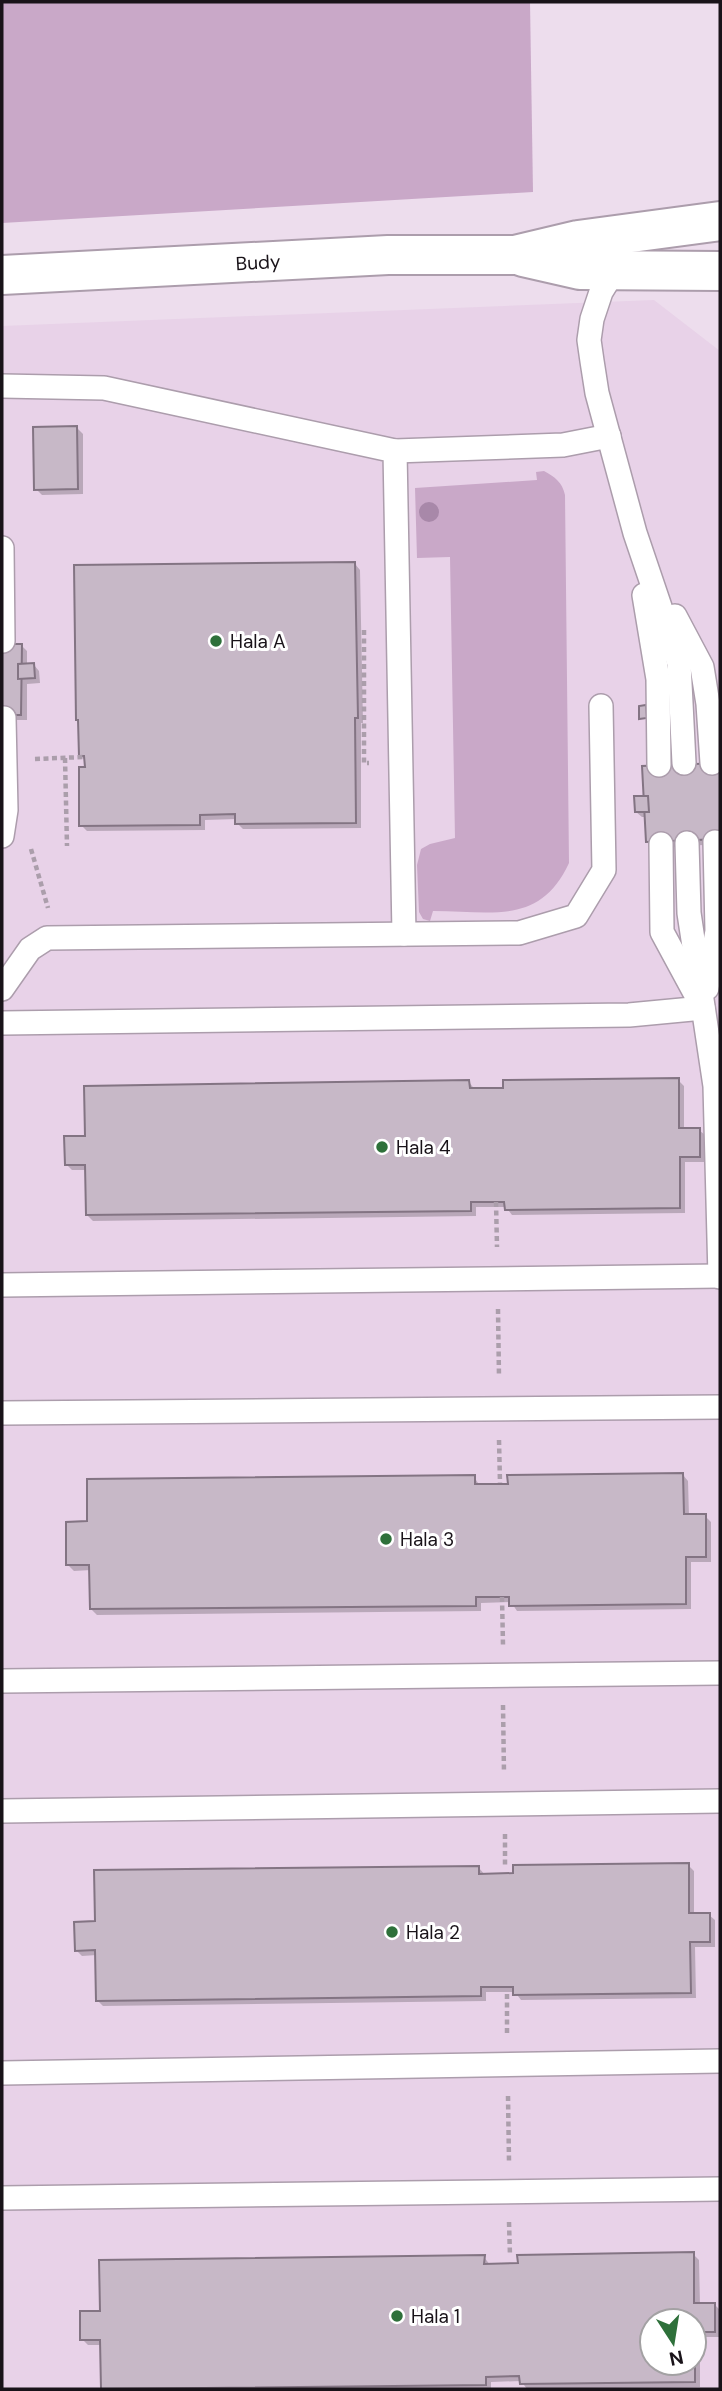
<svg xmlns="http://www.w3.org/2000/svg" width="722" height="2391" font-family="'DM Sans',sans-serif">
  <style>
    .built { fill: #e8d2e8; fill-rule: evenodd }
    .green { fill: #c9a8c8 }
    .shadow { fill: #0003; fill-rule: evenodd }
    .building { fill: #c7b8c7; stroke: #837483; stroke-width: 2; fill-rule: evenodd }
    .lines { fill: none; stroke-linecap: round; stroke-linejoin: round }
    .lane-casing { stroke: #ac9dac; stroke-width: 26 }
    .street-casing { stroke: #ac9dac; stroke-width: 42 }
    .path { stroke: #ab9eab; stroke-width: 4.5; stroke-dasharray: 5 3.5; stroke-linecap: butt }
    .lane { stroke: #fff; stroke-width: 23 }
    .street { stroke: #fff; stroke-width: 38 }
    .tree { fill: #a888a9 }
    .poi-dot { fill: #2e703a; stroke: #fff; stroke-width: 2.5 }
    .labels { text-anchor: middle; stroke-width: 6; stroke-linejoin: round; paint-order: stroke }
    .street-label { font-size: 19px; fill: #191319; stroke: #fff }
    .poi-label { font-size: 19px; fill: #191319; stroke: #fff; text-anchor: start }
  </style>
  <rect width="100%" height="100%" fill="#eddded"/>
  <path class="built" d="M 654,300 L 720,351 L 720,2389 L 2,2389 L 2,326 ZM 652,2321 L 694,2321 L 694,2363 L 652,2363 Z"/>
  <g class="green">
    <polygon points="2,2 530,2 533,192 2,223"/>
    <path d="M 544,471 C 555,477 562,482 565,495 L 569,863 C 540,926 491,911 433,911 L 430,921 L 423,919 L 419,912 L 417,865 L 421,849 L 430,844 L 455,838 L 450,557 L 417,558 L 415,488 L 537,480 L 536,472 Z"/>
  </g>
  <g class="shadow">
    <polygon points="77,428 83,434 83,494 42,495 36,489"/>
    <polygon points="355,564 360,570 363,723 361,723 361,828 243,829 237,823 237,819 205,820 205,830 87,831 81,825 86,768 86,761 80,755"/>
    <polygon points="21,645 27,651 27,665 34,665 39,671 40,683 27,684 27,720 2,720 2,646"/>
    <polygon points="720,764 720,844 653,848 647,842 646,817 642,817 636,812 646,797"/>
    <polygon points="678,1080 684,1086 684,1130 699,1130 705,1135 705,1162 685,1162 685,1213 512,1215 506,1207 476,1207 476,1216 93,1221 87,1215 87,1170 72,1170 66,1164 87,1137 469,1082 475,1090"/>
    <polygon points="683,1475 688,1481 689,1516 705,1516 711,1522 711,1562 691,1562 691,1609 517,1611 511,1602 481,1603 481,1611 97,1615 91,1609 91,1570 74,1571 68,1565 474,1477 480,1486"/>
    <polygon points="688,1865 694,1871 694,1915 709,1915 715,1920 715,1947 695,1947 696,1998 521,2000 515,1992 486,1992 486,2001 103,2006 97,2000 97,1955 82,1956 76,1950 96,1923 479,1868 485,1875"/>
    <path d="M 693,2254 L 699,2260 L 700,2305 L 714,2304 L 720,2310 L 720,2337 L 700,2337 L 700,2387 L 527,2389 L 521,2381 L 491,2382 L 491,2389 L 103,2389 L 102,2345 L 88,2345 L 82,2339 L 102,2313 L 484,2257 L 490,2265 ZM 652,2321 L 694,2321 L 694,2363 L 652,2363 Z"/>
  </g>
  <g class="building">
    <polygon points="77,426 78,489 34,490 33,427"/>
    <polygon points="355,562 358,718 355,718 356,823 235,824 235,814 200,815 200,825 79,826 79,767 85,767 84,756 79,756 78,720 76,720 74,565"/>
    <polygon points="2,644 22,644 21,715 2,715"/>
    <polygon points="34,663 35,678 18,679 18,664"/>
    <polygon points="646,705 647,718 639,719 639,706"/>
    <polygon points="720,763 720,839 646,842 642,766"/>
    <polygon points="634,796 648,796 649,812 635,812"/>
    <polygon points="679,1078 679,1128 700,1128 700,1157 680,1157 680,1208 505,1210 504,1202 471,1202 471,1211 86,1215 85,1165 65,1165 64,1136 85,1136 84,1086 469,1080 470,1088 503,1088 503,1080"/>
    <polygon points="683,1473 684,1514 706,1514 706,1557 686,1557 686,1604 509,1606 509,1597 476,1597 476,1606 90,1609 89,1565 66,1565 66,1522 87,1521 87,1479 475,1475 475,1484 508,1484 507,1475"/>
    <polygon points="689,1863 689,1913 710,1913 710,1942 690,1942 691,1993 513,1995 513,1987 481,1987 481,1996 96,2001 95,1950 75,1951 74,1922 95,1921 94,1870 479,1866 479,1874 513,1873 513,1865"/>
    <path d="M 694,2252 L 694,2303 L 715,2303 L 715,2332 L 695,2332 L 695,2382 L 520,2384 L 519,2376 L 486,2377 L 486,2385 L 101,2389 L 100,2340 L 80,2340 L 80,2311 L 100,2311 L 99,2260 L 485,2255 L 484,2264 L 518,2263 L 517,2255 ZM 652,2321 L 694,2321 L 694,2363 L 652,2363 Z"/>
  </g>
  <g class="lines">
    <defs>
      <g id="lane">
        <polyline points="614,271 601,292 592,319 589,340 592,361 597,393 635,533 679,663 684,763"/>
        <polyline points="2,386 104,388 395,451 404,934"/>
        <polyline points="395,451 563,445 609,436"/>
        <polyline points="2,548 3,641"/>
        <polyline points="644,595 658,679 659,765"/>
        <polyline points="675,616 702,667 708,704 712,763"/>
        <polyline points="2,836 6,810 4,718"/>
        <polyline points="687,843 689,913 715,1086 720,1277"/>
        <polyline points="661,844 662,932 695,993"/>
        <polyline points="707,988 717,931 715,842"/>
        <polyline points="2,989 30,949 47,938 519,933 576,916 604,870 601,706"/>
        <polyline points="2,1023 629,1015 703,1008"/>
        <polyline points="2,1285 720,1276"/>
        <polyline points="2,1413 720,1407"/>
        <polyline points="2,1681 720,1673"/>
        <polyline points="2,1811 720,1801"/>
        <polyline points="2,2073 720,2061"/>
        <polyline points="2,2198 720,2189"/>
      </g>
      <g id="street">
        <polyline points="523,257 580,270 720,271"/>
        <polyline points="2,275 388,255 515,255 578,240 720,221"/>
      </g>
    </defs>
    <use href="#lane" class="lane-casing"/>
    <use href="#street" class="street-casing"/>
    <g class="path">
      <polyline points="364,630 364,763 369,763"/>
      <polyline points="65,758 67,846"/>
      <polyline points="35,759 84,757"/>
      <polyline points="31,849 48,908"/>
      <polyline points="496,1202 497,1247"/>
      <polyline points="498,1309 499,1377"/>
      <polyline points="499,1440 500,1483"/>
      <polyline points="502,1597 503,1645"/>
      <polyline points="503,1705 504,1773"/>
      <polyline points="505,1834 505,1868"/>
      <polyline points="507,1994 507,2035"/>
      <polyline points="508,2096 509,2161"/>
      <polyline points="509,2222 510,2256"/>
    </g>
    <use href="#lane" class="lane"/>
    <use href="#street" class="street"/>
  </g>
  <circle class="tree" cx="429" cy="512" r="10"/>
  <g class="poi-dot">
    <circle cx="216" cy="641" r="7"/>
    <circle cx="382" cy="1147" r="7"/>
    <circle cx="386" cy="1539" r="7"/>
    <circle cx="392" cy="1932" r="7"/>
    <circle cx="397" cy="2316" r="7"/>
  </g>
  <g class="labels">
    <g class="street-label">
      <text transform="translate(258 262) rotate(-3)" y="7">Budy</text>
    </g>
    <g class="poi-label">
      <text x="230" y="648">Hala A</text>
      <text x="396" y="1154">Hala 4</text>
      <text x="400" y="1546">Hala 3</text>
      <text x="406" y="1939">Hala 2</text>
      <text x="411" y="2323">Hala 1</text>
    </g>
  </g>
  <rect width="722" height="2391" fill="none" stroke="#191319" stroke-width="7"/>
  <g transform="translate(673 2342) rotate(168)"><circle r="33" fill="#ffffff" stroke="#a3a1a3" stroke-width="2"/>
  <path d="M0-5L12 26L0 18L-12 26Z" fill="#2e703a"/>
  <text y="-10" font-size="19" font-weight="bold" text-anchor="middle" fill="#191319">N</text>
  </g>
</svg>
